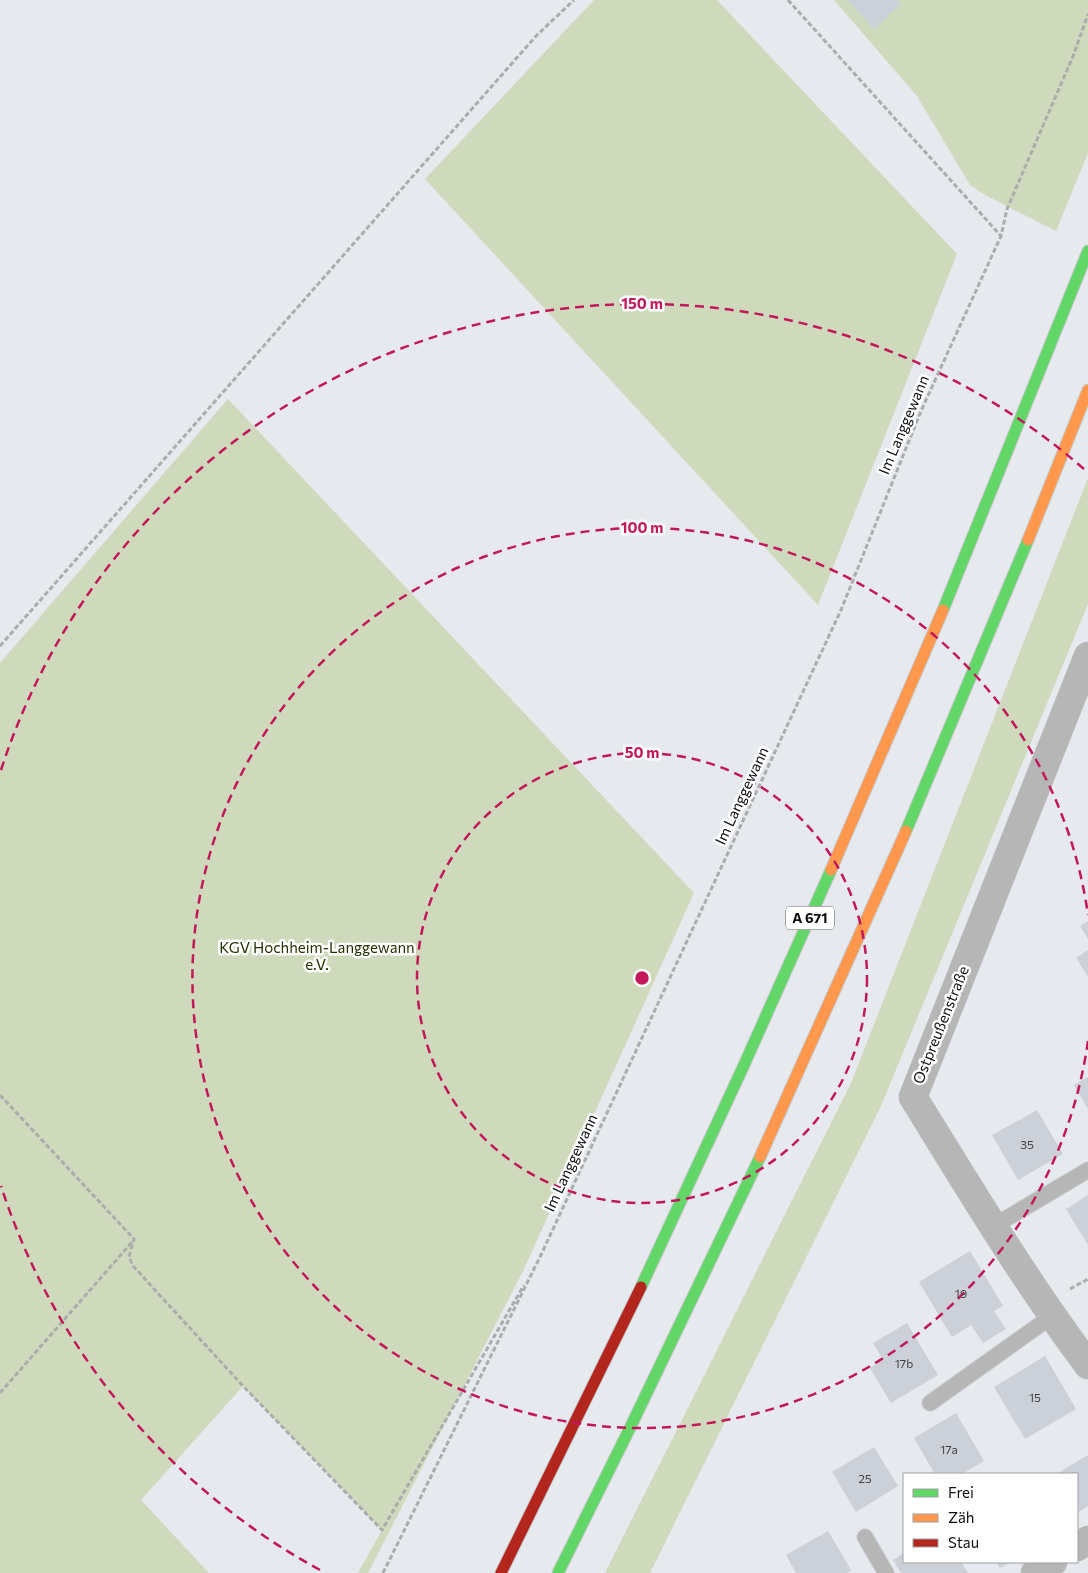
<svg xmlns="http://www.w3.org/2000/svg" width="1088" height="1573" font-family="Commissioner,sans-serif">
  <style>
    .green { fill: #cedabb }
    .building { fill: #cbd0d9 }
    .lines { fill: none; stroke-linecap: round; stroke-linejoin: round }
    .lane-casing { stroke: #c4c6ca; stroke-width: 17 }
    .street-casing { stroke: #c4c6ca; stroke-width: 29 }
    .fast-casing { stroke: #c4c6ca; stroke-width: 13 }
    .slow-casing { stroke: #c4c6ca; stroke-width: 13 }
    .jam-casing { stroke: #c4c6ca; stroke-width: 13 }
    .path { stroke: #abadad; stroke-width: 3; stroke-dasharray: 5 2.5; stroke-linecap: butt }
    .lane { stroke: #b5b6b5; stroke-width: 15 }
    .street { stroke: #b5b6b5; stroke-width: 28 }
    .fast { stroke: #63d668; stroke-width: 11 }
    .slow { stroke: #ff974d; stroke-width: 11 }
    .jam { stroke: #b3261e; stroke-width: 11 }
    .ring { fill: none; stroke: #c2185b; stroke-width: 2.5; stroke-dasharray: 9 6 }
    .labels { text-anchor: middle; stroke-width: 5; stroke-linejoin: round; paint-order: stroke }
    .number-label { font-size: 12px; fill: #404347 }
    .shield { fill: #fff; stroke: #555658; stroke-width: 1 }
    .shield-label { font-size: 14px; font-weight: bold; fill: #0c0e11 }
    .street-label { font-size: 15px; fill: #0c0e11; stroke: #fff }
    .park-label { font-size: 15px; fill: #253100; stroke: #fff }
    .centre { fill: #c2185b; stroke: #fff; stroke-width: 2.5 }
    .ring-label { font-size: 15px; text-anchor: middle; font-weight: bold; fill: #c2185b; stroke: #fff; stroke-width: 5; stroke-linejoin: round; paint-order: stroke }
  </style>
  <rect width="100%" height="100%" fill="#e6e9ee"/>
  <g class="green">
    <polygon points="594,0 717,0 957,254 818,605 425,179"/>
    <polygon points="834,0 1088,0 1088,153 1056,231 987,196 970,185 917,96"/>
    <polygon points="228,399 694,893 524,1269 368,1573 358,1573 382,1530 243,1386 141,1500 209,1573 0,1573 0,663"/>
    <polygon points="1088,478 1088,604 881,1106 650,1573 605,1573 851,1083"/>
  </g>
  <g class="building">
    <polygon points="847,0 898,0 901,4 874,29"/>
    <polygon points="1088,921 1088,939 1080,926"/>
    <polygon points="1088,950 1088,977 1076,958"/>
    <polygon points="1088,1077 1088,1109 1074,1085"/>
    <polygon points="1037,1110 1063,1154 1018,1180 992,1135"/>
    <polygon points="1088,1195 1088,1245 1066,1209"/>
    <polygon points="970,1251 1003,1306 994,1311 1006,1329 983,1343 971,1325 952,1337 919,1282"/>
    <polygon points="907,1323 938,1375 891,1403 870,1368 883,1360 873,1343"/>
    <polygon points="1045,1356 1076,1409 1025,1439 994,1387"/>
    <polygon points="956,1413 984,1461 962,1474 935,1474 914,1438"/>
    <polygon points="874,1447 898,1486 856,1512 832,1472"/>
    <polygon points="1088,1455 1088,1506 1077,1513 1077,1474 1056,1474"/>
    <polygon points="828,1531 851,1570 847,1573 796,1573 786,1555"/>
    <polygon points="904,1553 904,1562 961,1562 968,1573 901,1573 893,1560"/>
    <polygon points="996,1562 1011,1562 1000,1568"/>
  </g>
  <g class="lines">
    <defs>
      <g id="lane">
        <polyline points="992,1227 1088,1170"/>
        <polyline points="930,1403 1052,1316"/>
        <polyline points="865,1537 886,1573"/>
      </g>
      <g id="street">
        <path d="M 1088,656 L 913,1097 C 969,1188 1024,1279 1088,1365"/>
        <polyline points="1077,1547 1088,1540"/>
        <polyline points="1035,1573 1053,1562"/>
      </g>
      <g id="fast">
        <polyline points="943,610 1088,251"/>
        <polyline points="906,831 1028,540"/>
        <polyline points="641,1287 744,1065 831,870"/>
        <polyline points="558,1573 630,1428 760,1157"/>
      </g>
      <g id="slow">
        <polyline points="1028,540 1088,390"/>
        <polyline points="831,870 943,610"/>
        <polyline points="760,1157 906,831"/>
      </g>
      <polyline id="jam" points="501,1573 641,1287"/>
    </defs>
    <use href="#lane" class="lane-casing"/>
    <use href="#street" class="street-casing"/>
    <use href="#fast" class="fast-casing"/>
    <use href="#slow" class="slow-casing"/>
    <use href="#jam" class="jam-casing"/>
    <g class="path">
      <polyline points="788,0 1001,236"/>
      <polyline points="0,646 536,36 574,0"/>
      <polyline points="0,1095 134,1239 129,1257 133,1266 243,1386 382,1530 524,1285"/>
      <polyline points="1070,1289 1088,1279"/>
      <polyline points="0,1393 133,1241"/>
      <polyline points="383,1573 540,1257 841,610 921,411 1001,236 1007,209 1074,54 1088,14"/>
    </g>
    <use href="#lane" class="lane"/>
    <use href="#street" class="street"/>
    <use href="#fast" class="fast"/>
    <use href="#slow" class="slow"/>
    <use href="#jam" class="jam"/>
  </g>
  <g class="ring">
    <circle cx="642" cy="978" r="225"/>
    <path d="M1088 1041A450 450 0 1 1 1088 915"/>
    <path d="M320 1570A674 674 0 0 1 1 1186M1 770A674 674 0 0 1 1084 469"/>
  </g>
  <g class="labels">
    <g class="number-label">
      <text x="1027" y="1149">35</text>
      <text x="961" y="1298">19</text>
      <text x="904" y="1368">17b</text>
      <text x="1035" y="1402">15</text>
      <text x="949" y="1454">17a</text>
      <text x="865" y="1483">25</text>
    </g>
    <rect class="shield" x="786" y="906.5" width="48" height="23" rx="4"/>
    <g class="shield-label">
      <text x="810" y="923">A 671</text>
    </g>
    <g class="street-label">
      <text transform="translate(904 425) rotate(-67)" y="5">Im Langgewann</text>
      <text transform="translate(742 796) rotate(-65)" y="5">Im Langgewann</text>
      <text transform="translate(941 1025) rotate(-68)" y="5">Ostpreußenstraße</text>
      <text transform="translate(571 1163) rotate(-65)" y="5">Im Langgewann</text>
    </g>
    <g class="park-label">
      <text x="317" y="953">KGV Hochheim-Langgewann<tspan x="317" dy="17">e.V.</tspan></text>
    </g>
  </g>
  <circle cx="642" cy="978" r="8" class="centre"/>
  <g class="ring-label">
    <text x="642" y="309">150 m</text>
    <text x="642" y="533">100 m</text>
    <text x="642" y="758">50 m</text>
  </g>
  <rect x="903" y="1473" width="175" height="90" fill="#ffffff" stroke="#9e9fa0"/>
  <rect x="913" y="1489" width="25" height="8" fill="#63d668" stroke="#9e9fa0"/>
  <text x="948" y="1498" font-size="15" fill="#0c0e11">Frei</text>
  <rect x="913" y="1514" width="25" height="8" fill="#ff974d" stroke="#9e9fa0"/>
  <text x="948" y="1523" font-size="15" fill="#0c0e11">Zäh</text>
  <rect x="913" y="1539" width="25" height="8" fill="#b3261e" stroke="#9e9fa0"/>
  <text x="948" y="1548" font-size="15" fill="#0c0e11">Stau</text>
</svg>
